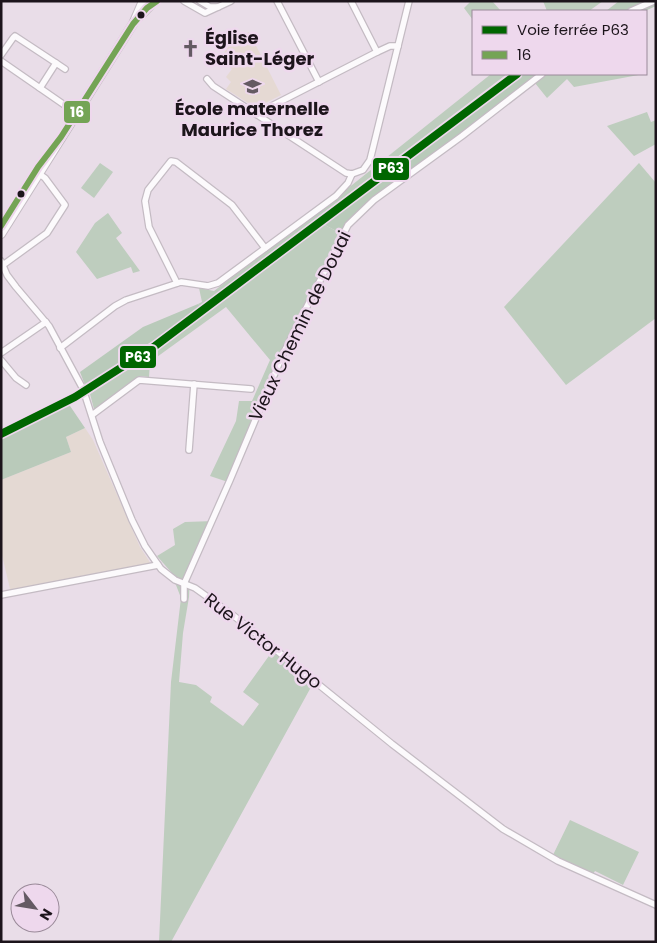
<svg xmlns="http://www.w3.org/2000/svg" width="657" height="943" font-family="Poppins,sans-serif">
  <style>
    .industrial { fill: #e4d9d3 }
    .education { fill: #e5d9d3 }
    .green { fill: #becdbe }
    .forest { fill: #b9caba }
    .lines { fill: none; stroke-linecap: round; stroke-linejoin: round }
    .minor-casing { stroke: #c4bbc3; stroke-width: 8 }
    .secondary-casing { stroke: #c4bbc3; stroke-width: 10 }
    .minor { stroke: #fcfafc; stroke-width: 5.5 }
    .secondary { stroke: #fcfafc; stroke-width: 8 }
    .bus-1-casing { stroke: #eed8ed; stroke-width: 10 }
    .bus-1 { stroke: #74a455; stroke-width: 6 }
    .rail-1-casing { stroke: #eed8ed; stroke-width: 11 }
    .rail-1 { stroke: #060; stroke-width: 8 }
    .bus-dot { fill: #1c141b; stroke: #eed8ed; stroke-width: 2 }
    .labels { text-anchor: middle; stroke-width: 5; stroke-linejoin: round; paint-order: stroke }
    .poi-label { font-size: 18px; font-weight: bold; fill: #1c141b; stroke: #eed8ed; text-anchor: start }
    .street-label { font-size: 18px; fill: #1c141b; stroke: #eed8ed }
    .line-badge { stroke: #eed8ed; stroke-width: 2 }
    .badge-label { font-size: 14px; text-anchor: middle; font-weight: bold; fill: #fff }
  </style>
  <rect width="100%" height="100%" fill="#e9dde8"/>
  <polygon class="industrial" points="85,428 93,440 140,547 151,564 11,593 1,551 1,480 71,452 66,437"/>
  <polygon class="education" points="249,32 281,95 256,108 226,89 231,82 226,77 232,69 219,61 229,45 227,43"/>
  <g class="green">
    <polygon points="471,1 492,1 501,11 473,11 473,20 464,8"/>
    <polygon points="543,1 603,1 589,11 547,11"/>
    <polygon points="491,74 507,74 200,306 198,304 202,302 199,288 214,291 347,189"/>
    <polygon points="547,74 644,74 574,87 567,79 547,98 535,83"/>
    <polygon points="647,112 651,122 656,120 656,144 634,156 607,126"/>
    <polygon points="100,163 113,172 94,198 81,188"/>
    <polygon points="639,163 656,183 656,318 566,385 504,307"/>
    <polygon points="108,213 122,233 116,238 140,271 133,273 131,267 97,279 76,252 95,223"/>
    <polygon points="323,224 344,235 298,330 231,483 210,476 236,421 239,401 252,401 270,360 226,307 150,362 149,377 140,376 101,407 94,409 90,394 190,324"/>
    <polygon points="214,521 190,575 189,597 183,633 179,682 196,685 212,697 210,702 243,726 259,704 243,692 276,646 316,678 171,942 159,942 171,682 181,598 171,572 157,556 175,545 173,529 185,522"/>
    <polygon points="570,820 639,852 623,885 595,871 593,874 553,855"/>
  </g>
  <g class="forest">
    <polygon points="619,1 656,1 656,6 645,11 606,11"/>
    <polygon points="524,74 547,74 535,83 532,79 455,140 456,145 389,191 358,215 344,235 323,224"/>
    <polygon points="198,304 200,306 162,337 85,385 80,372 143,327"/>
    <polygon points="68,403 85,428 66,437 71,452 1,480 1,437"/>
  </g>
  <g class="lines">
    <defs>
      <g id="minor">
        <polyline points="184,1 205,13 231,1"/>
        <polyline points="200,1 210,7 218,7"/>
        <polyline points="277,1 319,82"/>
        <polyline points="351,1 377,52"/>
        <polyline points="631,11 654,1"/>
        <polyline points="1,55 13,38 15,36 56,63 40,88"/>
        <polyline points="1,61 76,113"/>
        <polyline points="56,63 65,69"/>
        <polyline points="207,79 213,86 346,173 352,174"/>
        <polyline points="256,114 377,52 390,46 398,46"/>
        <polyline points="352,174 363,170 370,160 409,1"/>
        <polyline points="1,218 9,223"/>
        <polyline points="1,261 7,275 16,287 49,326 83,389 100,442 132,520 145,546 161,569 175,580 195,588 234,616 392,744 503,829 558,861 656,905"/>
        <polyline points="3,265 47,233 65,205 45,178 35,171"/>
        <polyline points="177,283 149,227 145,201 148,190 171,161 176,162 232,205 265,248"/>
        <polyline points="60,348 115,306 126,300 181,282 208,286 218,283 336,196 348,183 352,174"/>
        <polyline points="1,353 46,322"/>
        <polyline points="1,360 16,378 26,385"/>
        <polyline points="92,415 139,380 251,389"/>
        <polyline points="189,450 194,384"/>
        <polyline points="1,595 158,565"/>
        <polyline points="184,599 184,584 230,480 283,354 348,225 374,200 462,136 542,74"/>
      </g>
      <g id="secondary">
        <polyline points="139,17 154,2"/>
        <polyline points="1,234 133,24 143,1"/>
      </g>
    </defs>
    <use href="#minor" class="minor-casing"/>
    <use href="#secondary" class="secondary-casing"/>
    <use href="#minor" class="minor"/>
    <use href="#secondary" class="secondary"/>
    <defs>
      <polyline id="bus-1" points="1,226 38,167 61,137 133,24 147,8 157,1"/>
    </defs>
    <use href="#bus-1" class="bus-1-casing"/>
    <use href="#bus-1" class="bus-1"/>
    <defs>
      <polyline id="rail-1" points="1,434 75,397 155,346 517,74"/>
    </defs>
    <use href="#rail-1" class="rail-1-casing"/>
    <use href="#rail-1" class="rail-1"/>
  </g>
  <defs>
    <symbol id="church-bare" viewBox="-9 -9 18 18"><path d="M-1.2-6h2.4v3.5h3.3v2.4h-3.3V6h-2.4V-.1h-3.3v-2.4h3.3Z" fill="#645a63" stroke="#eed8ed" stroke-width="2.5" paint-order="stroke"/></symbol>
    <symbol id="school-bare" viewBox="-9 -9 18 18"><path d="M0-5L7-2L0 1L-7-2ZM-4 1L0 2.5L4 1V4Q0 6-4 4Z" fill="#645a63" stroke="#eed8ed" stroke-width="2.5" paint-order="stroke"/></symbol>
  </defs>
  <g fill-rule="evenodd">
    <use href="#church-bare" x="178" y="36" width="25" height="25"/>
    <use href="#school-bare" x="240" y="74" width="25" height="25"/>
  </g>
  <g class="bus-dot">
    <circle cx="141" cy="15" r="4.5"/>
    <circle cx="21" cy="194" r="4.5"/>
  </g>
  <g class="labels">
    <g class="poi-label">
      <text x="205" y="44">Église<tspan x="205" dy="21">Saint-Léger</tspan></text>
      <text x="252" y="115" text-anchor="middle">École maternelle<tspan x="252" dy="21">Maurice Thorez</tspan></text>
    </g>
    <g class="street-label">
      <text transform="translate(300 326) rotate(-64)" y="6">Vieux Chemin de Douai</text>
      <text transform="translate(263 641) rotate(38)" y="6">Rue Victor Hugo</text>
    </g>
  </g>
  <g class="line-badge">
    <rect x="63" y="100" width="28" height="24" rx="5" fill="#74a455"/>
    <rect x="372" y="157" width="38" height="24" rx="5" fill="#060"/>
    <rect x="119" y="345" width="38" height="24" rx="5" fill="#060"/>
  </g>
  <g class="badge-label">
    <text x="77" y="117">16</text>
    <text x="391" y="173">P63</text>
    <text x="138" y="362">P63</text>
  </g>
  <rect width="657" height="943" fill="none" stroke="#1c141b" stroke-width="5"/>
  <rect x="472" y="10" width="175" height="65" fill="#eed8ed" stroke="#9a8a99"/>
  <rect x="482" y="26" width="25" height="8" fill="#006600" stroke="#9a8a99"/>
  <text x="517" y="35" font-size="15" fill="#1c141b">Voie ferrée P63</text>
  <rect x="482" y="51" width="25" height="8" fill="#74a455" stroke="#9a8a99"/>
  <text x="517" y="60" font-size="15" fill="#1c141b">16</text>
  <g transform="translate(35 908) rotate(121)"><circle r="24" fill="#eed8ed" stroke="#9a8a99"/>
  <path d="M0-4L9 19L0 12L-9 19Z" fill="#645a63"/>
  <text y="-8" font-size="14" font-weight="bold" text-anchor="middle" fill="#1c141b">N</text>
  </g>
</svg>
